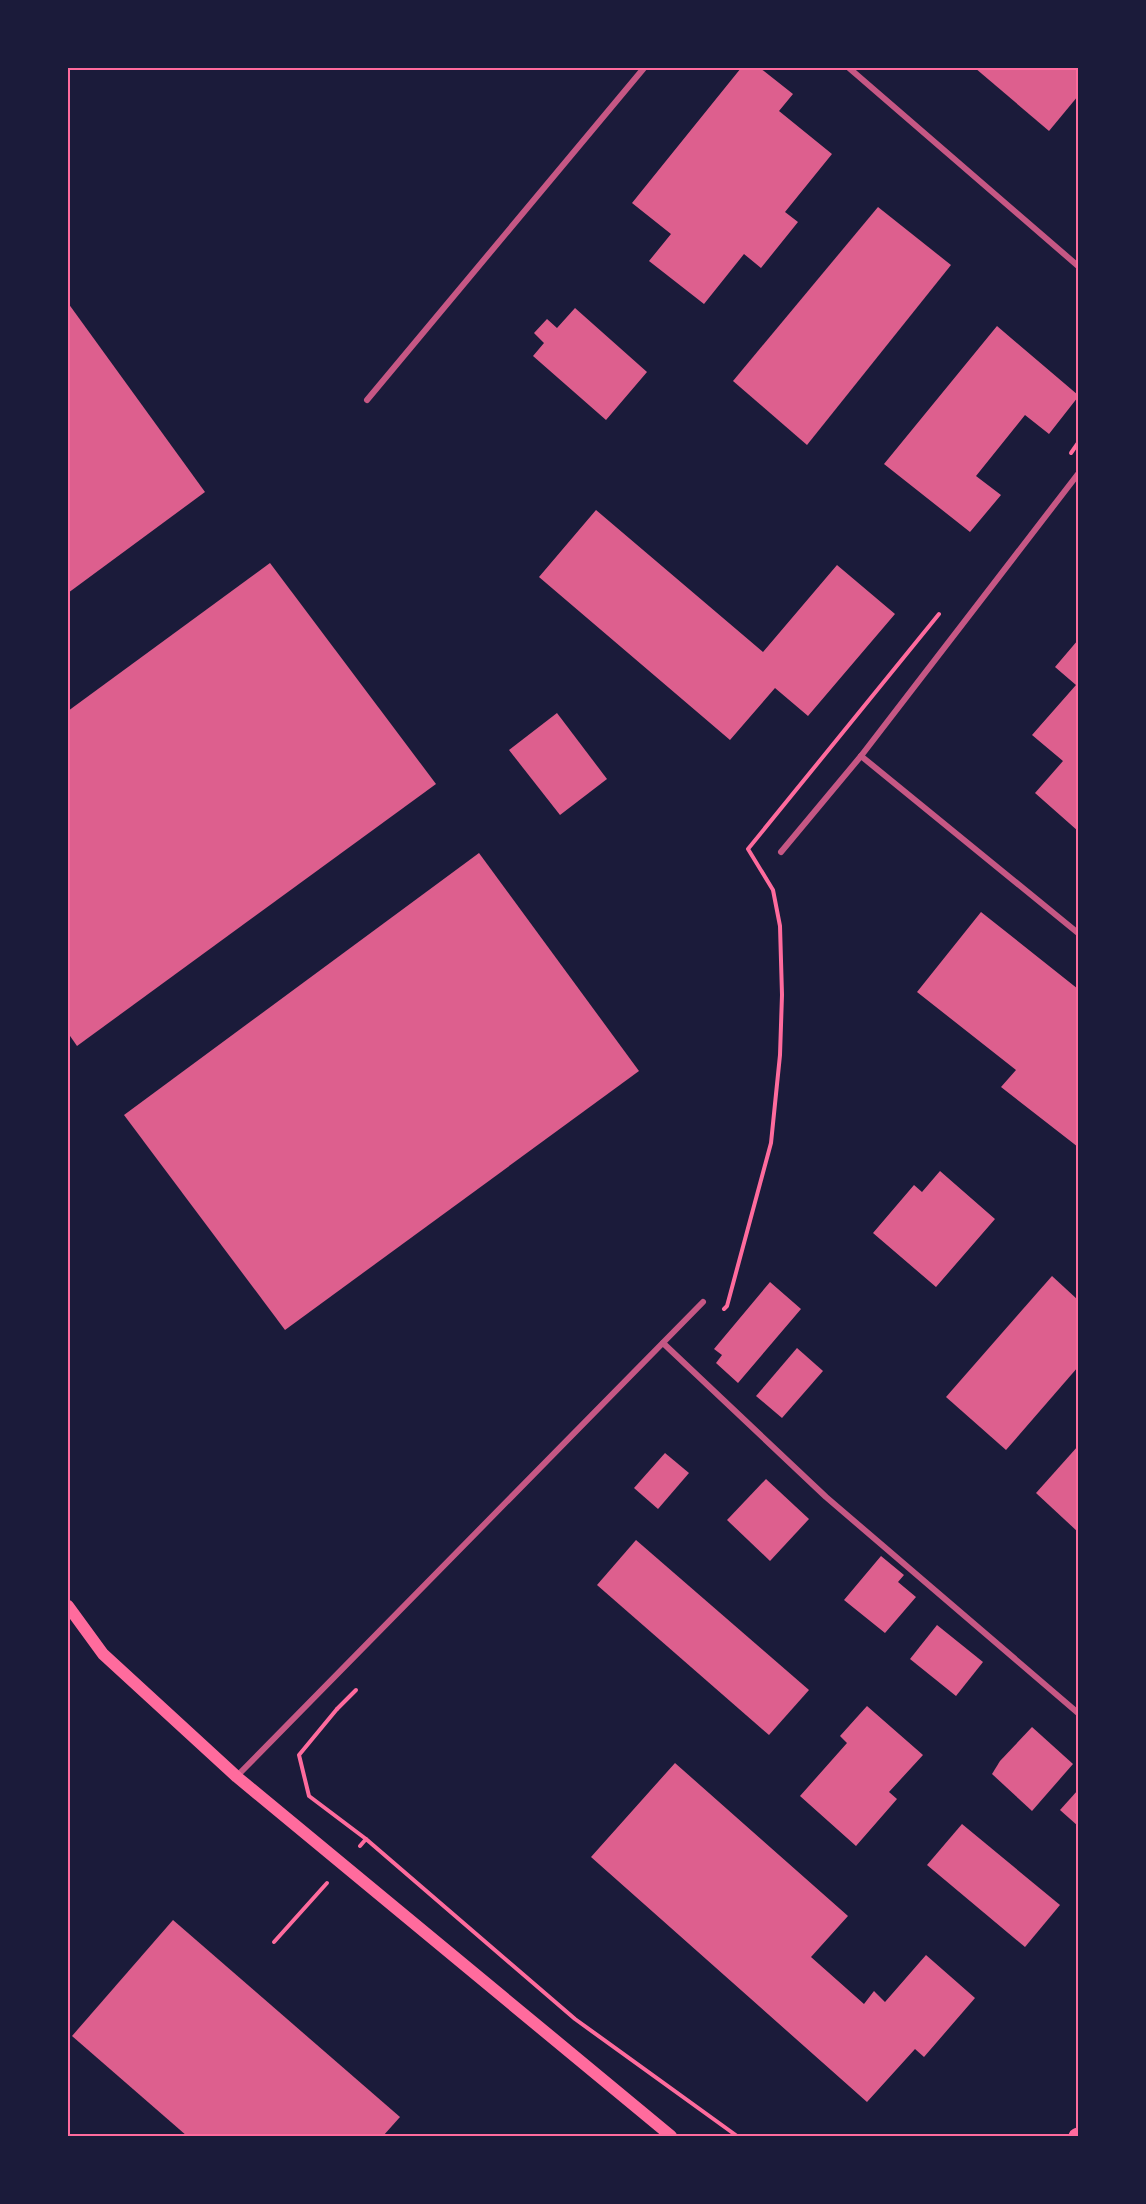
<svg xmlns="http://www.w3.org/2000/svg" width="1146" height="2204" font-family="Mulish,sans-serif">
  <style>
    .building { fill: #dd5f8e }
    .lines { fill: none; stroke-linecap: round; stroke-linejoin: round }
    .path { stroke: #ff6b9d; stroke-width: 4 }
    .minor { stroke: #c65784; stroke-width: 6 }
    .secondary { stroke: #ff6b9d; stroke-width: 12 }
    .primary { stroke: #ff6b9d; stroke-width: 15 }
    .neatline { fill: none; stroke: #ff6b9d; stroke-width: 2 }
  </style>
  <rect width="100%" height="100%" fill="#1b1b3a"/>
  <g class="building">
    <polygon points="741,68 760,68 793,94 779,111 832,154 785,212 798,222 761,268 744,254 704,304 649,261 671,234 632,203"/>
    <polygon points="975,68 1078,68 1078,96 1049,131"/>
    <polygon points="878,207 951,265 807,445 733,381"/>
    <polygon points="68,303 205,492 68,593"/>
    <polygon points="575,308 647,372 606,420 533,356 544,343 534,333 547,319 557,328"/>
    <polygon points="997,326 1078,395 1078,397 1049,434 1025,415 976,476 1001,495 970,532 884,464"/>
    <polygon points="596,510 763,652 837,565 895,614 808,716 775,688 730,740 539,577"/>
    <polygon points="270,563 436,784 77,1046 68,1033 68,711"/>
    <polygon points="1078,640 1078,831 1035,793 1063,761 1032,735 1076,685 1055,667"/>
    <polygon points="557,713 607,779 560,815 509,750"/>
    <polygon points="479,853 639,1071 285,1330 124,1115"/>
    <polygon points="981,912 1078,989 1078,1147 1001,1087 1016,1070 917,992"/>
    <polygon points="940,1171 995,1219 936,1287 873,1233 914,1185 922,1192"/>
    <polygon points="1052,1276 1078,1300 1078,1367 1006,1450 946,1397"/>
    <polygon points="770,1282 801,1309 738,1383 716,1363 722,1355 714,1349"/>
    <polygon points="797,1348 823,1371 782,1418 756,1396"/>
    <polygon points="1078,1446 1078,1532 1036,1493"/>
    <polygon points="665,1453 689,1473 658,1509 634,1488"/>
    <polygon points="766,1479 809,1519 770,1561 727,1520"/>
    <polygon points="636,1540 809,1690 769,1735 597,1585"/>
    <polygon points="881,1556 904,1575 898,1582 916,1597 885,1633 844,1600"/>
    <polygon points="937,1625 983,1662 956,1696 910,1659"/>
    <polygon points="867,1706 923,1755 889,1792 897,1799 856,1846 800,1796 847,1743 840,1736"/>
    <polygon points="1032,1727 1073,1764 1032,1811 992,1774 1000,1761"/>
    <polygon points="675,1763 848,1916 811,1957 864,2004 874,1991 885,2002 926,1955 975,1998 924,2057 915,2049 867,2102 591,1857"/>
    <polygon points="1078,1790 1078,1826 1060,1810"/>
    <polygon points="962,1824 1060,1905 1025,1947 927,1865"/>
    <polygon points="173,1920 400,2117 383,2136 187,2136 72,2036"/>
  </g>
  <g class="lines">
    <g class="path">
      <polyline points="1071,453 1078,443"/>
      <polyline points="724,1309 727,1306 771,1143 780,1055 782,995 780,926 773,890 748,849 939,614"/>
      <polyline points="337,1709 356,1690"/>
      <polyline points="337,1709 299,1755 309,1796 366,1839"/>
      <polyline points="360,1846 366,1839 575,2019 737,2136"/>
      <polyline points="274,1942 327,1883"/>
    </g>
    <g class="minor">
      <polyline points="849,68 1078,266"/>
      <polyline points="367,400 644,68"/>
      <polyline points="861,756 1078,933"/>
      <polyline points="781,852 861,756 1078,474"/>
      <polyline points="663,1343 826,1497 1078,1713"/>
      <polyline points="237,1776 703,1302"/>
    </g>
    <polyline class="secondary" points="68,1606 103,1654 237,1777 671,2136"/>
    <polyline class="primary" points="1076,2136 1078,2135"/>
  </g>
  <rect width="1146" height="2204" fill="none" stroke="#1b1b3a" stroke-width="138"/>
  <rect x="69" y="69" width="1008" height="2066" class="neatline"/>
</svg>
